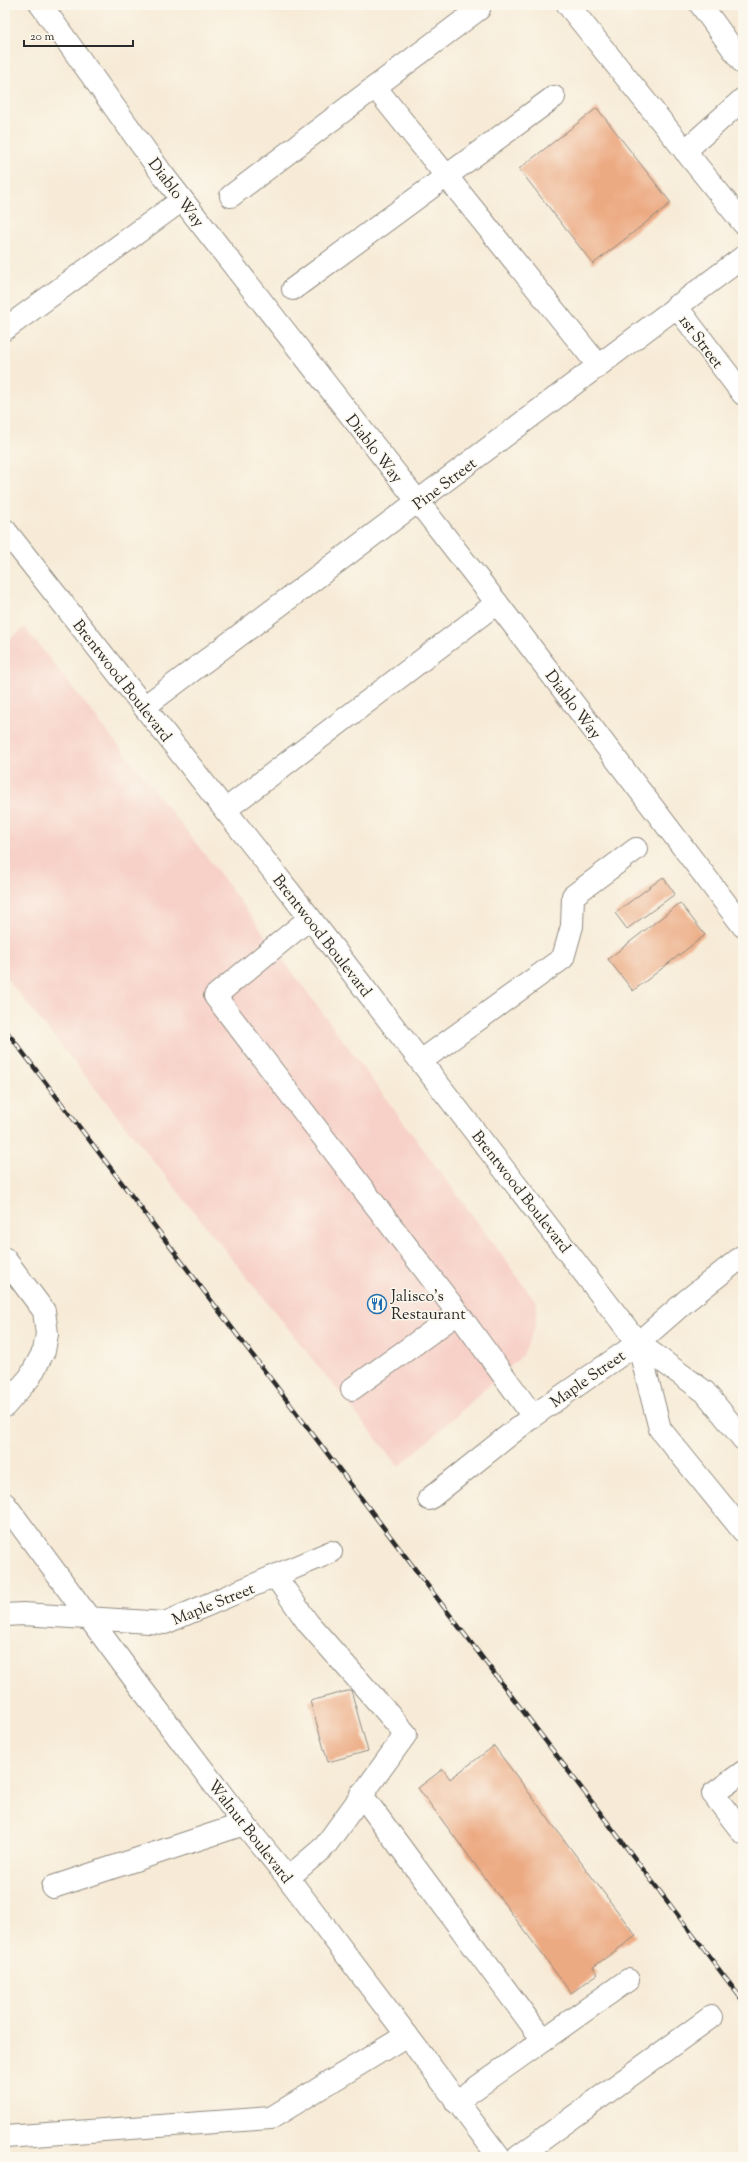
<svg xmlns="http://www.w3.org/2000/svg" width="748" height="2162" font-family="'Sorts Mill Goudy',serif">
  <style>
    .built { fill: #f7d1c8 }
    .building { fill: #ecaa83 }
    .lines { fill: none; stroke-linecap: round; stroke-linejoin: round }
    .minor-casing { stroke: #918b81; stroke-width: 24 }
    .major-casing { stroke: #918b81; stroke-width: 24 }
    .minor { stroke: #fff; stroke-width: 22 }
    .major { stroke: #fff; stroke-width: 22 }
    .rail-casing { stroke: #2b2b2b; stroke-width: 4.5 }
    .rail { stroke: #fbf7ec; stroke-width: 3; stroke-dasharray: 9; stroke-linecap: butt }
    .labels { text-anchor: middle; stroke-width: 3; stroke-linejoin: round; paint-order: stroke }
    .street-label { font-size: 16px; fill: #2b2b2b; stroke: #fbf7ec }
    .poi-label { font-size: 16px; fill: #2b2b2b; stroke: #fbf7ec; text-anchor: start }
  </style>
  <rect width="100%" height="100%" fill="#fbf7ec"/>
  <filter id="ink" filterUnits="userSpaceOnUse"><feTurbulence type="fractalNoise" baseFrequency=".025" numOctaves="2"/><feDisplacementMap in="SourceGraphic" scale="8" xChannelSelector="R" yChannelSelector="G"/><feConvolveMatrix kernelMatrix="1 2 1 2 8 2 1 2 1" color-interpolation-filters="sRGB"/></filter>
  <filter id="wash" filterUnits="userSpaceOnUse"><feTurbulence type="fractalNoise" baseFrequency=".012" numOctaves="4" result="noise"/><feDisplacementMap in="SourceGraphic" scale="16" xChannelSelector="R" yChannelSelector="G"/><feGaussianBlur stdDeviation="0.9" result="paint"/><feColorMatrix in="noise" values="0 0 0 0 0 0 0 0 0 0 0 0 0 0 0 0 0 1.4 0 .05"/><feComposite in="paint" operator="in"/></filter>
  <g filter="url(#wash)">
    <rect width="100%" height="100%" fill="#f7ebd7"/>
    <polygon class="built" points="25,628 211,862 537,1303 535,1327 523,1355 399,1467 5,976 5,642"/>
    <g id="blocks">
      <g class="building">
        <polygon points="597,108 671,203 593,264 519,169"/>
        <polygon points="663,877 675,894 627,929 615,913"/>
        <polygon points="680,903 705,935 633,991 608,959"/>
        <polygon points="351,1690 368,1751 328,1762 310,1701"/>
        <polygon points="494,1746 636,1936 593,1967 598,1974 571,1993 418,1788 443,1769 450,1779"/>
      </g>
    </g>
  </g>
  <g filter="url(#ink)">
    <use href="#blocks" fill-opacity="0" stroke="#918b81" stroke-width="1"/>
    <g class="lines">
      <defs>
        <g id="minor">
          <polyline points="41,5 163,175 497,603 743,926"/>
          <polyline points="568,5 743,223"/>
          <polyline points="701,5 743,63"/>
          <polyline points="479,9 375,87 598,365"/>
          <polyline points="685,151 743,99"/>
          <polyline points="231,196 375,87"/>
          <polyline points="293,289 554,97"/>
          <polyline points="676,306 743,394"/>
          <polyline points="5,329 182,200"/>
          <polyline points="144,707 743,257"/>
          <polyline points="225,810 497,603"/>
          <polyline points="310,918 215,996 458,1313 533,1416"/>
          <polyline points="421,1061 563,958 572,926 573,896 636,849"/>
          <polyline points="5,1259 44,1311 47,1334 44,1351 30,1377 5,1406"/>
          <polyline points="352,1389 458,1313"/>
          <polyline points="429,1499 533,1416 638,1343 686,1301 743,1256"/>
          <polyline points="5,1504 135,1680 244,1824 288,1878 499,2157"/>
          <polyline points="276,1577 308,1623 406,1734 325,1846 288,1878"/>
          <polyline points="5,1615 23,1614 165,1623 331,1552"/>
          <polyline points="743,1772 713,1794 743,1833"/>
          <polyline points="361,1794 543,2040"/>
          <polyline points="53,1887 244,1824"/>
          <polyline points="456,2102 628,1980"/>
          <polyline points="5,2137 271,2118 407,2035"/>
          <polyline points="518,2157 711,2017"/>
        </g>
        <g id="major">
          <polyline points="5,530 310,918 638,1343 705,1392 743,1439"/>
          <polyline points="638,1343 660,1429 743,1531"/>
        </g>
      </defs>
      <use href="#minor" class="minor-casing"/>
      <use href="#major" class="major-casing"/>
      <use href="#minor" class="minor"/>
      <use href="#major" class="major"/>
      <defs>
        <polyline id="rail" points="5,1029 743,2001"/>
      </defs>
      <use href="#rail" class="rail-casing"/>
      <use href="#rail" class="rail"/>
    </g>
  </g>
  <defs>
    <symbol id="restaurant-ring" viewBox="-11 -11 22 22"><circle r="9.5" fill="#fbf7ec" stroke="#1f6fb2" stroke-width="1.5"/><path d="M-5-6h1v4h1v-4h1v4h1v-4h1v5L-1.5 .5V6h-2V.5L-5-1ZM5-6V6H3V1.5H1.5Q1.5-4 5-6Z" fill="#1f6fb2"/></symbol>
  </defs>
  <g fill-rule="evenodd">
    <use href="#restaurant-ring" x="366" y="1293" width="22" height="22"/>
  </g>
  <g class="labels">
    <g class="street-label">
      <text transform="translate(177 192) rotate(53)" y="6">Diablo Way</text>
      <text transform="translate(702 341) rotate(53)" y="6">1st Street</text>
      <text transform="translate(375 448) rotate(52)" y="6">Diablo Way</text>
      <text transform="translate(444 483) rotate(-37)" y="6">Pine Street</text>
      <text transform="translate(123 680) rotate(52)" y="6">Brentwood Boulevard</text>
      <text transform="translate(574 704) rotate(53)" y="6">Diablo Way</text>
      <text transform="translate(323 935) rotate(52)" y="6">Brentwood Boulevard</text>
      <text transform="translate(522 1191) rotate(52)" y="6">Brentwood Boulevard</text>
      <text transform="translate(587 1378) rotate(-35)" y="6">Maple Street</text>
      <text transform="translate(213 1603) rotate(-22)" y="6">Maple Street</text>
      <text transform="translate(251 1831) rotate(52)" y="6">Walnut Boulevard</text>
    </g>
    <g class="poi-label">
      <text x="391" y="1301">Jalisco's<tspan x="391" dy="18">Restaurant</tspan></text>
    </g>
  </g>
  <rect width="748" height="2162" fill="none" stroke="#fbf7ec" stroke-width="20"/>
  <path d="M24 40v6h109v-6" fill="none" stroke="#2b2b2b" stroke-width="2"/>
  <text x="30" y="40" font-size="12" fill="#2b2b2b" stroke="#fbf7ec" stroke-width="3" paint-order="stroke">20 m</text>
</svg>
